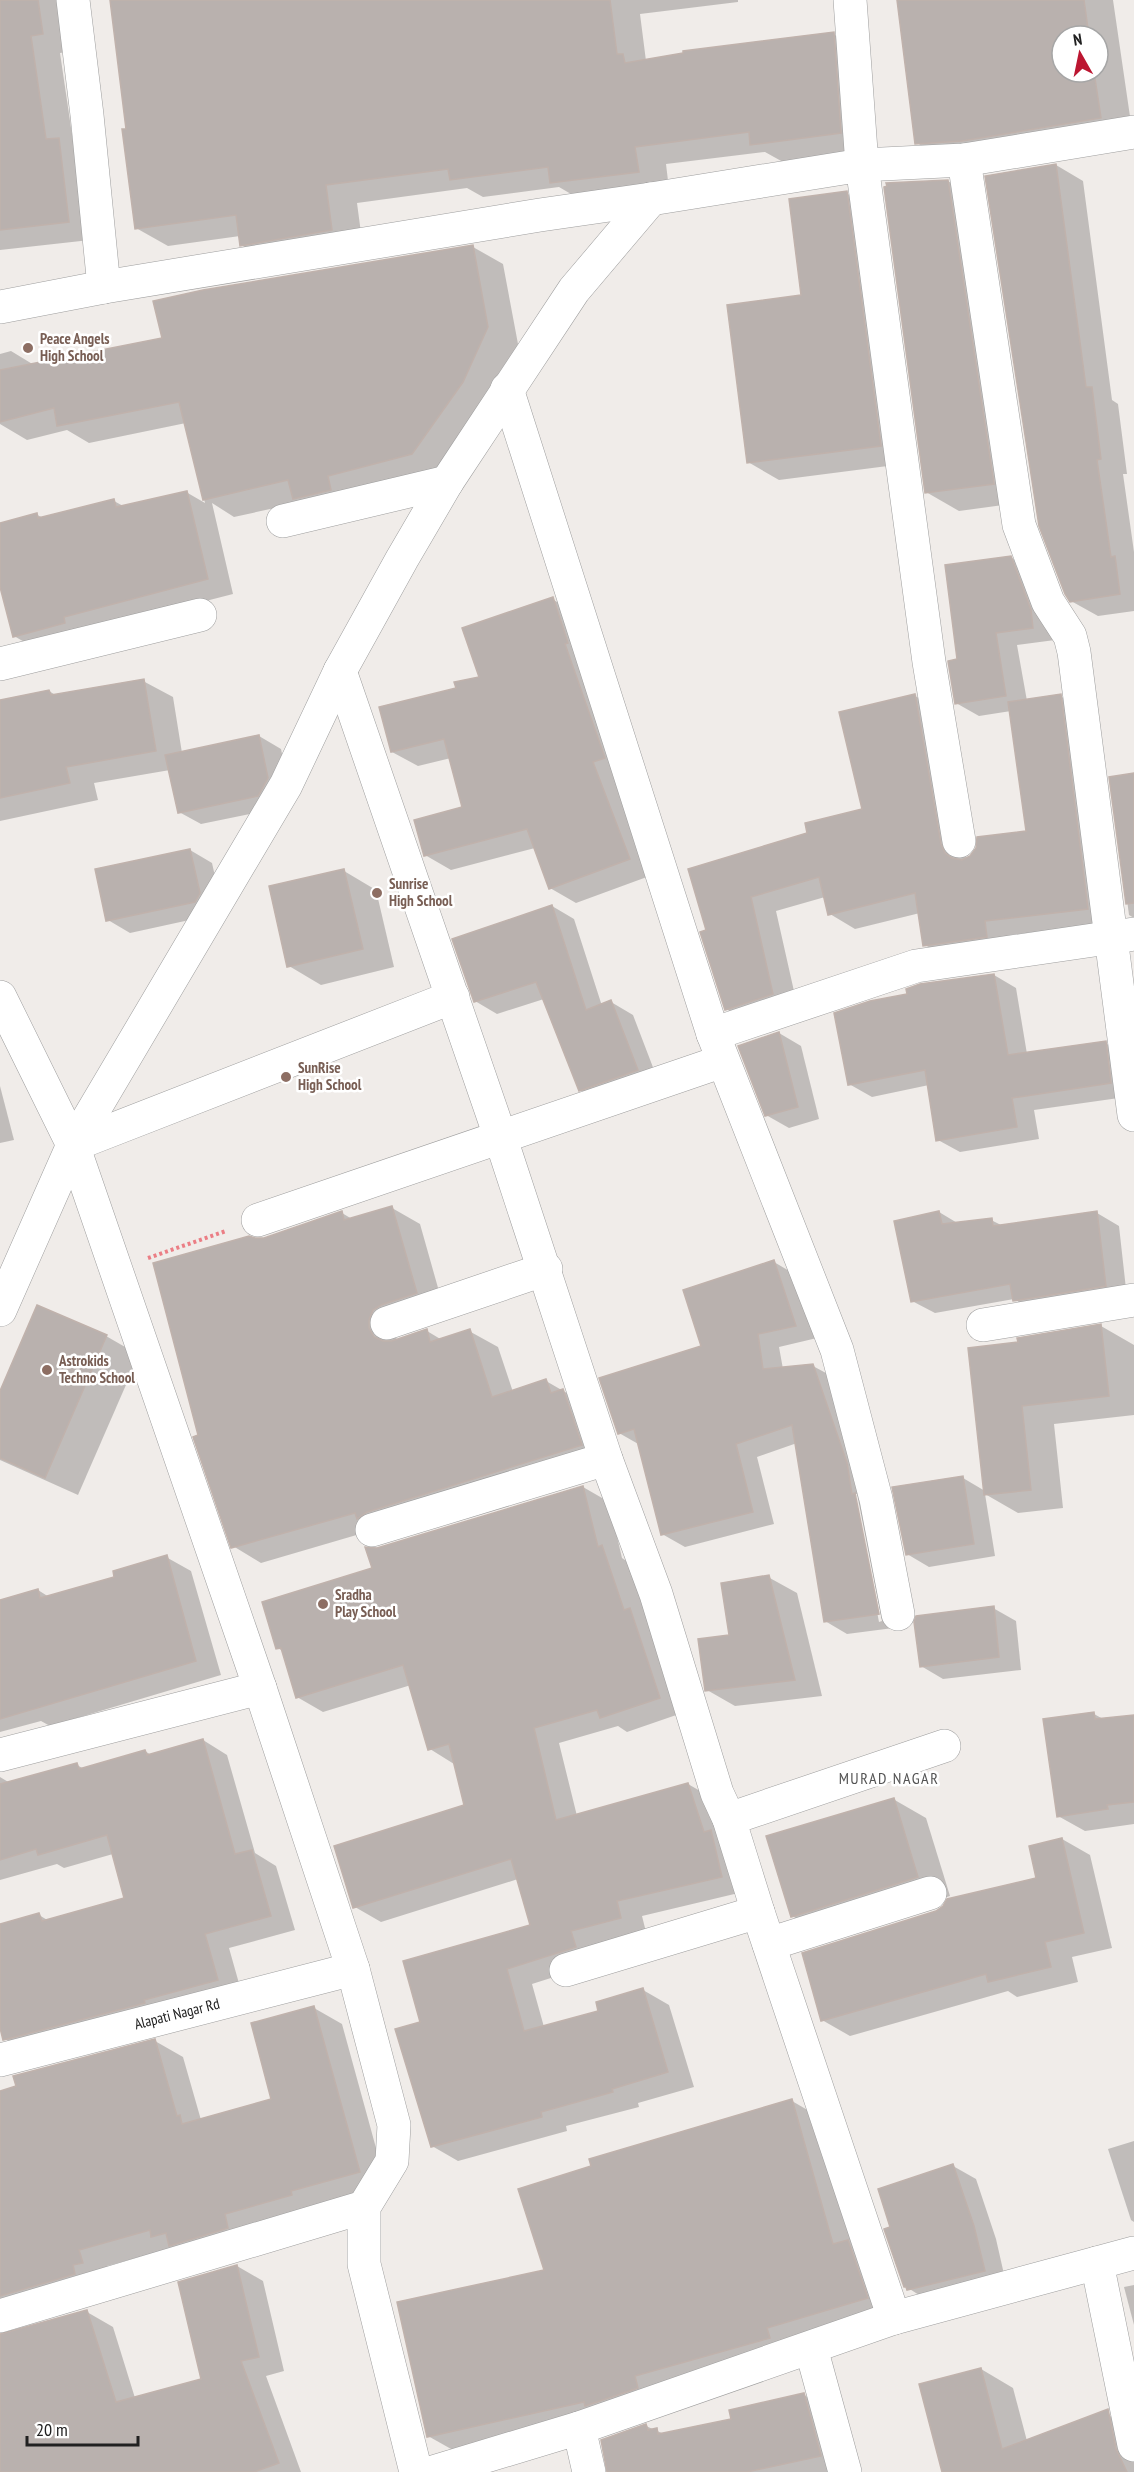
<svg xmlns="http://www.w3.org/2000/svg" width="1134" height="2472" font-family="'PT Sans Narrow',sans-serif">
  <style>
    .shadow { fill: #0003; fill-rule: evenodd }
    .building { fill: #b9b1ae; stroke: #c0b2ac; stroke-width: 1.5 }
    .lines { fill: none; stroke-linecap: round; stroke-linejoin: round }
    .minor-casing { stroke: #9e9e9e; stroke-width: 34 }
    .path { stroke: #eb7e85; stroke-width: 4; stroke-dasharray: 3 3; stroke-linecap: butt }
    .minor { stroke: #fff; stroke-width: 33 }
    .education-dot { fill: #8d6e63; stroke: #fff; stroke-width: 2 }
    .labels { text-anchor: middle; stroke-width: 5; stroke-linejoin: round; paint-order: stroke }
    .education-label { font-size: 15px; font-weight: bold; fill: #785e54; stroke: #fff; text-anchor: start }
    .street-label { font-size: 15px; fill: #212121; stroke: #fff }
    .neighbourhood-label { font-size: 16px; letter-spacing: 1.5px; fill: #545454; stroke: #fff }
  </style>
  <rect width="100%" height="100%" fill="#f0ece9"/>
  <g class="shadow">
    <polygon points="0,0 65,0 73,51 60,53 74,148 99,239 0,250"/>
    <polygon points="112,0 738,0 738,2 640,14 646,61 833,34 865,52 872,151 783,162 765,152 666,164 669,189 583,201 559,187 483,197 467,188 357,203 363,248 273,263 241,245 240,236 168,246 136,228 128,130"/>
    <path d="M 898,0 L 1113,0 L 1133,137 L 949,162 L 917,143 ZM 1062,36 L 1098,36 L 1098,72 L 1062,72 Z"/>
    <polygon points="1056,165 1083,181 1112,400 1118,404 1127,474 1123,474 1134,552 1134,611 1098,616 1071,601"/>
    <polygon points="948,181 980,200 1026,502 959,511 926,492"/>
    <polygon points="846,193 877,211 911,463 779,480 748,462"/>
    <polygon points="473,247 503,264 518,344 493,400 442,471 234,517 212,503 233,594 89,631 40,651 14,636 0,581 0,524 37,515 44,518 114,501 125,507 186,492 205,503 186,423 89,443 67,430 27,440 0,424 0,354 11,351 34,365 164,339"/>
    <polygon points="1010,557 1033,570 1055,640 1017,645 1027,701 1060,696 1086,711 1113,923 1010,935 1012,951 950,960 925,945 920,913 855,929 830,914 825,897 776,911 798,1009 752,1024 726,1009 708,932 809,834 864,810 915,696 941,710 966,859 1028,832 1011,711 979,716 956,703 958,661"/>
    <polygon points="552,599 578,614 655,874 576,903 550,888 535,848 451,870 425,855 464,809 451,758 418,766 392,752 458,689 481,678"/>
    <polygon points="143,681 173,697 182,753 259,736 281,749 290,791 280,808 201,824 179,812 170,770 94,783 98,800 0,821 0,702 49,691 57,696"/>
    <polygon points="1134,775 1134,918 1129,915 1111,778"/>
    <polygon points="190,850 212,863 222,907 217,914 130,933 108,920"/>
    <polygon points="344,871 376,890 394,967 321,985 289,966"/>
    <polygon points="552,906 574,919 602,1006 611,1002 633,1015 659,1083 602,1102 580,1090 544,999 497,1014 475,1001"/>
    <polygon points="994,975 1016,988 1027,1054 1105,1043 1127,1055 1133,1096 1034,1110 1039,1139 960,1152 938,1140 929,1085 872,1097 849,1084"/>
    <polygon points="779,1033 801,1046 819,1119 789,1128 766,1115"/>
    <polygon points="0,1086 14,1140 0,1143"/>
    <polygon points="392,1208 420,1224 444,1309 396,1337 397,1341 427,1331 442,1340 469,1331 498,1347 513,1392 546,1381 591,1407 609,1461 261,1563 233,1546 199,1437 264,1239 342,1213 352,1219"/>
    <polygon points="939,1212 959,1224 991,1220 1003,1226 1097,1213 1119,1226 1127,1298 1036,1313 1014,1299 935,1313 912,1301"/>
    <path d="M 774,1262 L 796,1275 L 817,1338 L 779,1347 L 783,1369 L 813,1366 L 835,1378 L 901,1627 L 847,1634 L 825,1621 L 797,1443 L 757,1457 L 774,1524 L 685,1547 L 662,1534 L 640,1445 L 619,1433 L 703,1347 ZM 854,1494 L 857,1494 L 882,1621 L 879,1622 Z"/>
    <polygon points="1101,1326 1134,1345 1134,1415 1054,1424 1063,1508 1018,1513 985,1494 995,1556 929,1567 907,1554 963,1478 985,1491 1019,1344"/>
    <polygon points="106,1336 139,1355 78,1495 0,1460 0,1395"/>
    <polygon points="583,1487 609,1502 622,1558 628,1562 685,1712 627,1732 618,1726 559,1743 577,1816 688,1784 714,1799 747,1891 642,1916 646,1932 601,1962 532,1984 544,2027 600,2012 643,1990 669,2005 694,2087 638,2103 639,2107 566,2126 567,2131 458,2161 432,2146 422,2023 532,1926 518,1879 381,1922 355,1907 466,1806 454,1764 430,1749 411,1685 323,1712 297,1697 284,1652 278,1648 373,1569 378,1549"/>
    <polygon points="166,1557 191,1571 221,1675 50,1726 41,1721 0,1732 0,1601 38,1590 49,1597 116,1578"/>
    <polygon points="768,1577 797,1593 822,1696 735,1706 707,1690"/>
    <polygon points="993,1608 1016,1621 1021,1670 943,1679 921,1666"/>
    <polygon points="1094,1714 1105,1720 1134,1717 1134,1824 1085,1831 1058,1816"/>
    <polygon points="203,1740 227,1755 255,1853 276,1866 295,1930 229,1948 242,1994 30,2053 5,2039 0,2027 0,1926 39,1915 49,1921 126,1899 113,1854 64,1868 57,1864 0,1880 0,1777 10,1783 77,1765 84,1769 145,1751 151,1755"/>
    <polygon points="893,1799 926,1818 950,1896 825,1935 792,1916"/>
    <polygon points="1062,1839 1090,1855 1112,1948 1072,1957 1078,1982 1017,1997 1008,1991 850,2036 822,2020 1038,1879"/>
    <polygon points="314,2008 342,2024 387,2188 107,2266 109,2275 0,2307 0,2092 155,2041 183,2057 201,2120 273,2100"/>
    <polygon points="792,2101 823,2119 899,2316 460,2454 428,2436 546,2271"/>
    <polygon points="1134,2141 1134,2222 1131,2220 1108,2149"/>
    <polygon points="953,2166 976,2179 996,2239 1006,2283 930,2302 905,2286 892,2228"/>
    <polygon points="237,2266 263,2281 284,2371 266,2376 301,2472 0,2472 0,2341 87,2312 113,2327 135,2398 203,2380"/>
    <polygon points="1134,2285 1134,2325 1124,2287"/>
    <polygon points="981,2369 1013,2388 1027,2441 1103,2412 1134,2430 1134,2472 944,2472"/>
    <polygon points="804,2395 831,2411 842,2472 609,2472 646,2426 664,2434 732,2420"/>
  </g>
  <g class="building">
    <polygon points="0,0 38,0 43,34 31,36 46,139 59,138 69,222 0,230"/>
    <polygon points="110,0 610,0 617,54 623,54 625,63 683,53 683,51 834,32 841,133 750,145 749,132 635,147 639,172 550,183 548,167 450,180 448,169 326,185 332,230 240,246 236,215 135,229 122,129 126,129"/>
    <polygon points="897,0 1084,0 1089,36 1062,36 1062,72 1094,72 1101,118 962,141 915,144"/>
    <polygon points="1056,164 1086,387 1092,387 1101,459 1097,460 1111,557 1115,556 1120,594 1070,602 1065,594 1039,526 985,176"/>
    <polygon points="948,180 994,484 925,493 884,187 887,186 886,183"/>
    <polygon points="847,191 881,446 747,463 727,305 801,295 789,199"/>
    <polygon points="473,245 488,327 463,382 412,454 328,476 331,490 293,499 288,480 203,500 179,402 57,426 54,408 0,422 0,370 162,338 153,301 203,290"/>
    <polygon points="187,491 208,579 64,617 65,623 13,637 0,587 0,523 37,513 38,518 114,499 116,507"/>
    <polygon points="1011,556 1031,610 1033,628 996,633 1006,696 955,704 948,661 957,659 945,565"/>
    <polygon points="553,597 568,643 565,644 605,758 593,762 630,859 549,889 527,829 424,856 414,820 462,807 444,739 391,752 379,707 456,688 454,682 479,677 462,628"/>
    <polygon points="144,679 156,751 66,767 70,783 0,798 0,700 49,690 51,695"/>
    <polygon points="915,694 941,844 945,853 952,858 962,860 970,856 976,848 977,837 1026,831 1008,702 1061,694 1088,909 985,921 987,937 923,946 915,893 828,915 819,877 751,897 773,994 725,1010 700,932 706,930 688,869 807,833 805,823 862,809 839,712"/>
    <polygon points="259,735 268,778 258,796 178,813 165,755"/>
    <polygon points="1134,773 1134,903 1126,904 1109,777"/>
    <polygon points="190,849 200,893 195,902 106,921 95,869"/>
    <polygon points="344,869 363,949 287,967 269,886"/>
    <polygon points="552,905 586,1010 611,1000 638,1070 579,1091 536,982 474,1002 452,939"/>
    <polygon points="994,974 1008,1055 1106,1041 1111,1083 1012,1098 1017,1127 936,1141 925,1070 848,1085 834,1013 870,1001 907,994 906,989 920,984"/>
    <polygon points="779,1032 798,1107 765,1116 738,1046"/>
    <polygon points="392,1206 417,1293 381,1305 373,1310 369,1320 369,1328 374,1337 383,1341 392,1341 427,1329 430,1342 470,1329 492,1397 546,1379 551,1393 563,1389 582,1445 367,1512 357,1519 355,1513 231,1548 193,1437 198,1435 153,1263 249,1236 255,1238 264,1238 342,1211 344,1220"/>
    <polygon points="939,1211 942,1224 992,1218 993,1226 1097,1211 1106,1286 1013,1301 1010,1284 911,1302 894,1221"/>
    <polygon points="774,1260 796,1326 758,1334 763,1369 813,1364 847,1463 852,1494 855,1493 879,1614 824,1622 792,1425 736,1444 753,1512 661,1535 634,1429 618,1434 599,1378 701,1346 683,1290"/>
    <polygon points="37,1305 107,1335 45,1478 0,1458 0,1391"/>
    <polygon points="1101,1324 1109,1396 1022,1406 1031,1490 984,1495 968,1348 1018,1342 1017,1338"/>
    <polygon points="963,1476 974,1544 906,1555 892,1487"/>
    <polygon points="583,1486 598,1547 602,1545 624,1610 630,1608 660,1698 600,1718 597,1710 534,1728 556,1820 688,1783 704,1832 711,1830 722,1877 617,1901 621,1918 571,1931 576,1947 507,1969 524,2031 598,2011 596,2002 643,1988 668,2072 612,2089 613,2092 541,2112 542,2117 431,2147 395,2029 420,2022 403,1961 530,1925 511,1859 353,1908 334,1846 464,1805 449,1744 428,1750 403,1665 296,1698 281,1648 276,1649 262,1602 372,1568 365,1547 377,1548"/>
    <polygon points="167,1555 196,1661 0,1719 0,1600 38,1589 40,1598 114,1577 113,1571"/>
    <polygon points="769,1575 795,1680 705,1691 698,1639 729,1635 721,1583"/>
    <polygon points="994,1606 999,1657 920,1667 914,1622 916,1616"/>
    <polygon points="1094,1712 1095,1719 1134,1715 1134,1802 1107,1805 1108,1809 1057,1817 1043,1719"/>
    <polygon points="203,1739 235,1854 252,1850 271,1916 205,1934 218,1980 144,2000 145,2003 3,2040 0,2028 0,1924 39,1913 42,1921 124,1898 107,1835 38,1855 36,1849 0,1860 0,1784 77,1763 79,1769 145,1750 147,1755"/>
    <polygon points="894,1798 918,1877 791,1917 766,1836"/>
    <polygon points="1062,1838 1084,1933 1045,1942 1051,1967 988,1982 986,1974 821,2021 802,1953 936,1911 943,1906 947,1899 1036,1878 1029,1846"/>
    <polygon points="314,2006 360,2172 291,2191 292,2195 225,2214 228,2228 169,2246 166,2233 151,2237 150,2230 79,2250 83,2263 73,2265 75,2274 0,2296 0,2091 16,2086 13,2076 155,2039 177,2116 180,2115 182,2124 271,2099 251,2023"/>
    <polygon points="792,2099 833,2244 848,2240 868,2298 767,2328 770,2338 635,2376 638,2388 585,2406 584,2402 427,2437 397,2302 544,2270 518,2189 591,2166 589,2159"/>
    <polygon points="953,2164 974,2226 985,2271 907,2290 906,2287 904,2287 884,2229 890,2227 878,2189"/>
    <polygon points="237,2265 259,2357 241,2361 279,2463 254,2472 0,2472 0,2334 87,2310 116,2402 201,2379 178,2282"/>
    <polygon points="981,2368 1002,2449 1108,2409 1116,2449 1127,2472 942,2472 919,2384"/>
    <polygon points="804,2393 821,2456 747,2472 607,2472 601,2440 646,2424 648,2430 657,2428 658,2434 731,2419 729,2410"/>
  </g>
  <g class="lines">
    <defs>
      <g id="minor">
        <polyline points="73,0 87,115 104,287"/>
        <polyline points="850,0 862,165 929,662 959,841"/>
        <polyline points="964,160 1019,525 1048,602 1070,636 1074,652 1134,1115"/>
        <polyline points="0,307 104,287 540,215 651,199 862,165 964,160 1134,132"/>
        <polyline points="507,389 713,1034 837,1350 876,1499 898,1614"/>
        <polyline points="283,521 447,482"/>
        <polyline points="0,664 200,615"/>
        <polyline points="340,671 500,1136 606,1459 656,1594 717,1793 729,1819 758,1912 894,2318"/>
        <polyline points="0,997 73,1145 260,1688 353,1969 394,2125 392,2161 364,2207 364,2264 416,2472"/>
        <polyline points="713,1034 916,966 1134,934"/>
        <polyline points="73,1145 453,997"/>
        <polyline points="258,1220 723,1061"/>
        <polyline points="0,1310 73,1145 286,785 340,671 402,559 447,482 574,290 651,199"/>
        <polyline points="387,1323 546,1269"/>
        <polyline points="983,1325 1134,1300"/>
        <polyline points="372,1530 606,1459"/>
        <polyline points="0,1755 260,1688"/>
        <polyline points="729,1819 944,1746"/>
        <polyline points="769,1944 930,1893"/>
        <polyline points="566,1970 758,1912"/>
        <polyline points="0,2060 353,1969"/>
        <polyline points="1097,2263 1134,2445"/>
        <polyline points="0,2316 364,2207"/>
        <polyline points="811,2348 845,2472"/>
        <polyline points="579,2428 589,2472"/>
        <polyline points="433,2472 579,2428 894,2318 1134,2253"/>
      </g>
    </defs>
    <use href="#minor" class="minor-casing"/>
    <polyline class="path" points="148,1258 226,1231"/>
    <use href="#minor" class="minor"/>
  </g>
  <g class="education-dot">
    <circle cx="28" cy="348" r="6"/>
    <circle cx="377" cy="893" r="6"/>
    <circle cx="286" cy="1077" r="6"/>
    <circle cx="47" cy="1370" r="6"/>
    <circle cx="323" cy="1604" r="6"/>
  </g>
  <g class="labels">
    <g class="education-label">
      <text x="40" y="344">Peace Angels<tspan x="40" dy="17">High School</tspan></text>
      <text x="389" y="889">Sunrise<tspan x="389" dy="17">High School</tspan></text>
      <text x="298" y="1073">SunRise<tspan x="298" dy="17">High School</tspan></text>
      <text x="59" y="1366">Astrokids<tspan x="59" dy="17">Techno School</tspan></text>
      <text x="335" y="1600">Sradha<tspan x="335" dy="17">Play School</tspan></text>
    </g>
    <g class="street-label">
      <text transform="translate(177 2014) rotate(-14)" y="5">Alapati Nagar Rd</text>
    </g>
    <g class="neighbourhood-label">
      <text x="889" y="1784">MURAD NAGAR</text>
    </g>
  </g>
  <g transform="translate(1080 54) rotate(351)"><circle r="28" fill="#ffffff" stroke="#a6a6a6" stroke-width="1.5"/>
  <path d="M0-4.5L10 22L0 15L-10 22Z" fill="#bc1631"/>
  <text y="-9" font-size="16" font-weight="bold" text-anchor="middle" fill="#212121">N</text>
  </g>
  <path d="M27 2436v9h111v-9" fill="none" stroke="#212121" stroke-width="3"/>
  <text x="36" y="2436" font-size="18" fill="#212121" stroke="#ffffff" stroke-width="4.5" paint-order="stroke">20 m</text>
</svg>
